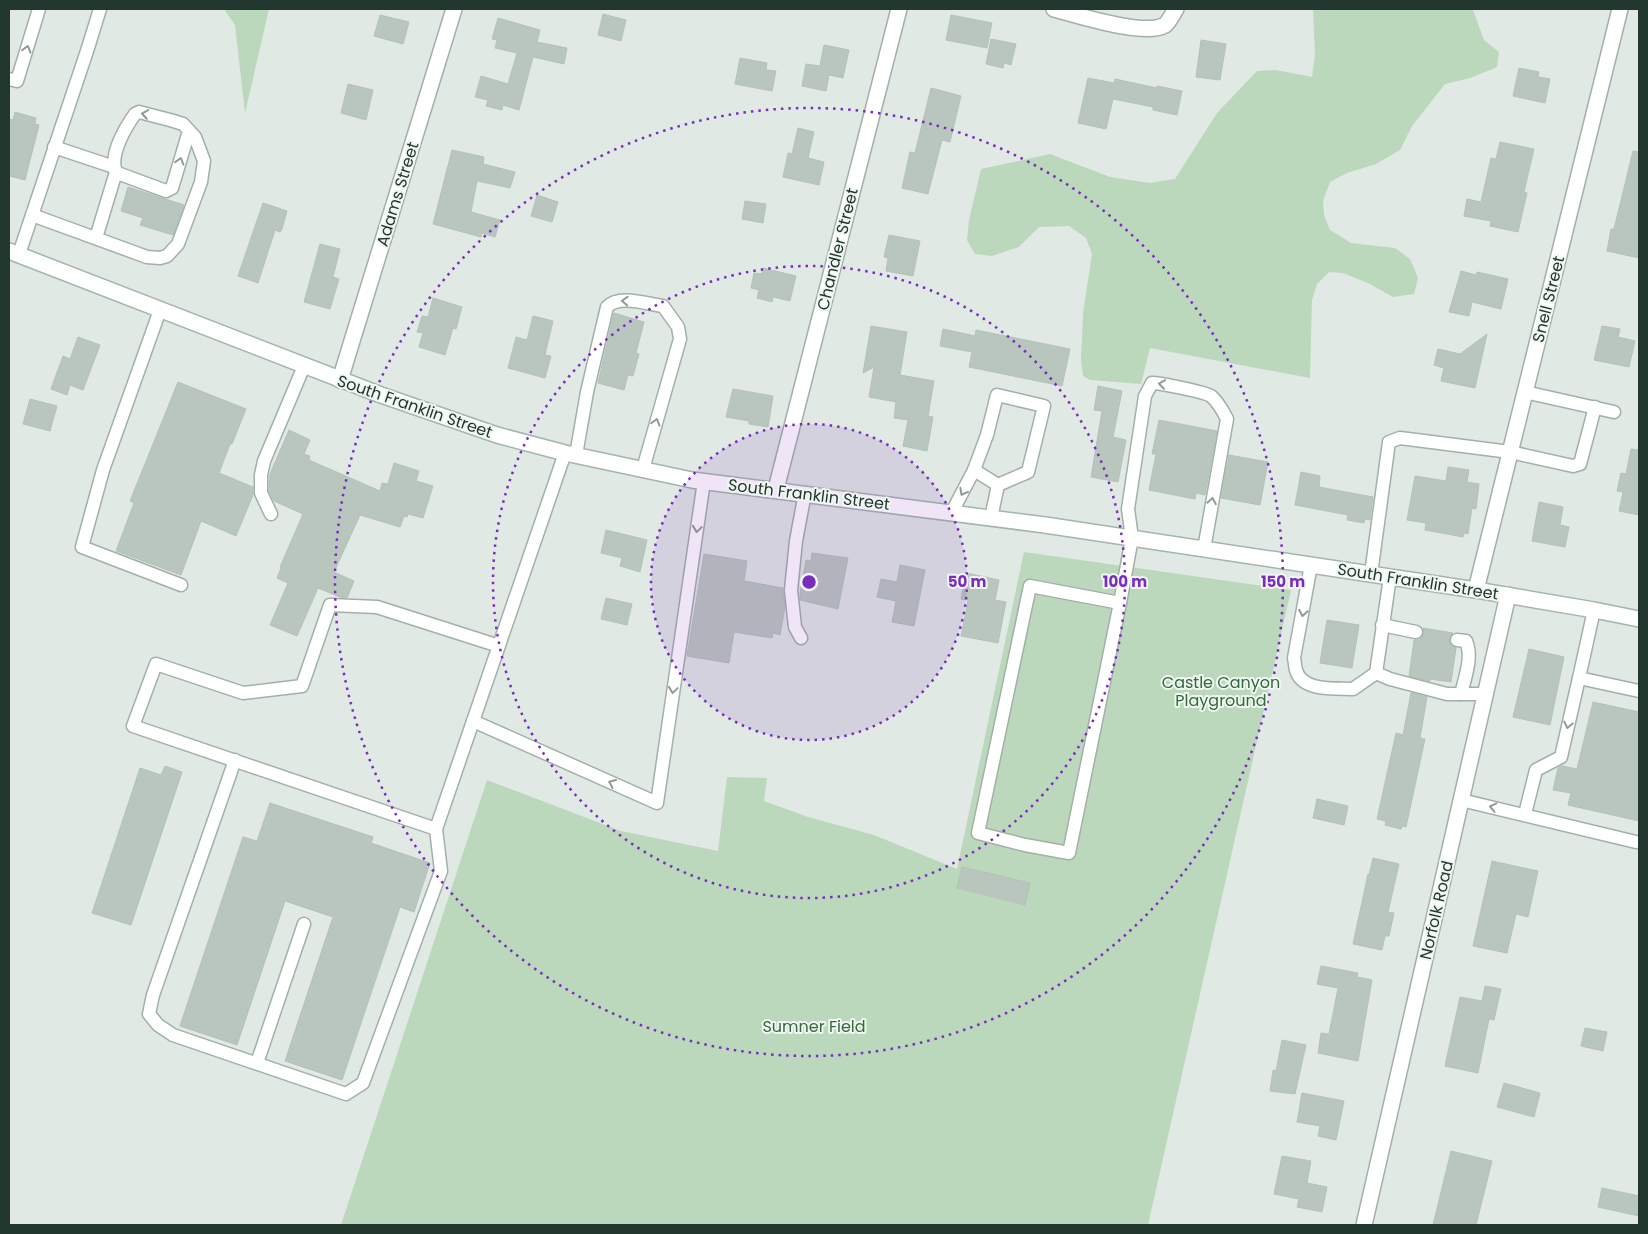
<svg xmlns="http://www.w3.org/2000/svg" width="1648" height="1234" font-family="Poppins,sans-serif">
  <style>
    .green { fill: #bbd8bc }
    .building { fill: #b9c6be; stroke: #b3c2b9 }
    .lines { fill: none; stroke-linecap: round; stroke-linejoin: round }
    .service-casing { stroke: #a3b0a9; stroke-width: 15 }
    .minor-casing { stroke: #a3b0a9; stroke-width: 18 }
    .secondary-casing { stroke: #a2b6ab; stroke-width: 18 }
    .service { stroke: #fff; stroke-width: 12 }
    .minor { stroke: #fff; stroke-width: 15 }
    .secondary { stroke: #fff; stroke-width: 15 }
    .oneway { stroke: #909b96 }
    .ring { fill: none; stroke: #7b2cbf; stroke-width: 2.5; stroke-dasharray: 2.5 5 }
    .labels { text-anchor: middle; stroke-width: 4; stroke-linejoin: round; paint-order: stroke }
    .street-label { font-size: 16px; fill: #22372d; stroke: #f0f6f2 }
    .park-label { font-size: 16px; fill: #316a3b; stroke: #f0f6f2 }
    .centre { fill: #7b2cbf; stroke: #f0f6f2; stroke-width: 2.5 }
    .ring-label { font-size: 15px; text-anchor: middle; font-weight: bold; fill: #7b2cbf; stroke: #f0f6f2; stroke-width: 4; stroke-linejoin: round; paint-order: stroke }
  </style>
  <rect width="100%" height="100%" fill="#e0e9e3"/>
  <g class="green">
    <polygon points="224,9 269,9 245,113 235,25"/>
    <polygon points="1313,9 1474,9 1473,10 1484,40 1499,52 1497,67 1470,78 1445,84 1412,126 1400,150 1376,164 1347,173 1330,182 1323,201 1324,215 1330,230 1351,243 1395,248 1410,259 1418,278 1414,294 1393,297 1368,283 1343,273 1329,272 1317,284 1312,300 1310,378 1150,348 1141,384 1090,380 1083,376 1081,360 1083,313 1092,254 1086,238 1069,226 1039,227 1019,247 992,256 975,254 967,240 969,220 981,169 1050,154 1110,177 1150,183 1175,179 1217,113 1257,71 1276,70 1312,77 1315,55"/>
    <polygon points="1024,552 1291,590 1148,1225 341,1225 487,780 621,831 718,851 727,777 767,778 764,801 808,817 874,835 957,869"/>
  </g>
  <g class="building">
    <polygon points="603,14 626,20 621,41 598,35"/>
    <polygon points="380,15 409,22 403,44 374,36"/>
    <polygon points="951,15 992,23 987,48 946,40"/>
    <polygon points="498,18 540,30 537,42 567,48 564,64 533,57 519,110 503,105 502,110 486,106 488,100 475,97 481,76 508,84 517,53 495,48 497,40 492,39"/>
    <polygon points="991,39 1016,44 1011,65 1004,63 1003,68 986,64"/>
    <polygon points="1201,40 1226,44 1220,80 1196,77"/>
    <polygon points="824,45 849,50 843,78 829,75 826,91 802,86 806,64 820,66"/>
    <polygon points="740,58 767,63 766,70 776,71 772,91 735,84"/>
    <polygon points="1519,68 1539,72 1538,77 1550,79 1545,103 1513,96"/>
    <polygon points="1088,78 1114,83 1115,79 1157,88 1157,86 1182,91 1177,115 1153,110 1153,107 1113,99 1106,129 1078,123"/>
    <polygon points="348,84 373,90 366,120 341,113"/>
    <polygon points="931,88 961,96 950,142 942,140 928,194 902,188 910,152 915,153"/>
    <polygon points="15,112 36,118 35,124 39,125 25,180 9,176 9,119 13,120"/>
    <polygon points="798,128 814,132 808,158 824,162 819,185 783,177 788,153 792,154"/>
    <polygon points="1500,142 1534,149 1524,192 1527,193 1518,232 1490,226 1491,221 1464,216 1467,199 1481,202 1491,158 1496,159"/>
    <polygon points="452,150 484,157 483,164 515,172 510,188 477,181 471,212 500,220 495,237 482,233 481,237 433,224"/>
    <polygon points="1633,151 1639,152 1639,258 1607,251 1611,229 1614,229"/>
    <polygon points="128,187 184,205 173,235 140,225 143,218 121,211"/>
    <polygon points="537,195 558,202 552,222 531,216"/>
    <polygon points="745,201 766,204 763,223 742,219"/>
    <polygon points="263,203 287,211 282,229 280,232 275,230 258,283 238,276"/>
    <polygon points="889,235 920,241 913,276 886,271 888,258 884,257"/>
    <polygon points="320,244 340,249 333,277 339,279 330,309 304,302"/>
    <polygon points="763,268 796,276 790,301 773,297 772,302 757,298 759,290 751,288 754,273 762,274"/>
    <polygon points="1461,271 1476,275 1477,272 1508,279 1501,309 1472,302 1469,316 1449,312"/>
    <polygon points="433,298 462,307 456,329 453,328 445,355 419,347 423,333 417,332 422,316 428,317"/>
    <polygon points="614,313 644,322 636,353 639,354 633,376 628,375 624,390 598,383"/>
    <polygon points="533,316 553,321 545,355 551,356 545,378 508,368 516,337 527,340"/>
    <polygon points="871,326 907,332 900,375 934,381 928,416 933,417 927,451 903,446 908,420 894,418 896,402 869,397 874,367 863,373"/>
    <polygon points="1602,326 1620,329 1618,337 1635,341 1629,367 1594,360"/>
    <polygon points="943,329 975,336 976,330 1070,349 1062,386 969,367 972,352 940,346"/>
    <polygon points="1487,334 1475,388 1441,381 1444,368 1434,365 1438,349 1460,354"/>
    <polygon points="78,337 100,345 83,390 70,385 67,395 51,389 63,356 70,359"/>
    <polygon points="178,382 246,409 232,444 230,444 219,473 253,487 253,495 236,536 201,521 181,575 116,551 134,503 130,501"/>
    <polygon points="1098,386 1122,391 1113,437 1126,440 1118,482 1091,477 1102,411 1094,410"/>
    <polygon points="733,389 773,396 768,427 749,424 749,421 726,417"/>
    <polygon points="30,399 57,406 50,431 23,424"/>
    <polygon points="1159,420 1217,431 1205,495 1196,493 1195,499 1149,490 1156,454 1152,454"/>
    <polygon points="289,430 310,440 304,454 310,456 309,460 380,491 382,483 388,484 394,463 419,471 416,481 433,486 423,518 408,514 407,517 404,516 400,527 360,515 334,572 354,581 347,598 340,597 318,588 297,636 270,625 288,583 277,578 281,568 280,567 303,514 274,501 269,491 270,474"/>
    <polygon points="1631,449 1639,450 1639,515 1619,511 1623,492 1617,491 1621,473 1626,474"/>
    <polygon points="1229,455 1268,462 1260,505 1221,498"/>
    <polygon points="1448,467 1469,470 1467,482 1479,484 1476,509 1472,508 1468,534 1464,533 1463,537 1425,530 1426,523 1407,520 1415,476 1446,481"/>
    <polygon points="1301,472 1320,476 1319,487 1373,497 1370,520 1365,519 1364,523 1347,520 1348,515 1295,505"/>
    <polygon points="1539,502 1563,507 1560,525 1569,527 1565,547 1532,541"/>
    <polygon points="606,530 647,540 640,572 620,566 622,558 601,553"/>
    <polygon points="812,553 848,558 838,609 800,600 800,594 806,560 811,561"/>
    <polygon points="704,554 747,561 744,581 783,588 785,607 780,635 773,633 772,638 734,632 729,663 687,656"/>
    <polygon points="900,565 925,570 914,626 892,622 896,601 877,597 881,579 897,582"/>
    <polygon points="966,573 999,580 995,600 1006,602 998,643 961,636 968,600 961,599"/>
    <polygon points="606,598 632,604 627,625 601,619"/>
    <polygon points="1327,620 1359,625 1352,668 1320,663"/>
    <polygon points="1423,628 1453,633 1449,640 1452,646 1456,648 1451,682 1430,679 1430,681 1409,676 1414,640 1419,640 1422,637 1424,633"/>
    <polygon points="1529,649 1564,657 1550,725 1513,717"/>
    <polygon points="1411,693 1427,697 1420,738 1425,739 1406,827 1402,826 1401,829 1385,825 1386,821 1377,819 1396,733 1403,735"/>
    <polygon points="1593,702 1639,712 1639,821 1568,805 1571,793 1553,790 1558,768 1562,766 1577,769"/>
    <polygon points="165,766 182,772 131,925 92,913 140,768 161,775"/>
    <polygon points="1317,799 1348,806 1344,825 1313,818"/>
    <polygon points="270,803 373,837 371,843 430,863 414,912 400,907 342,1080 285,1061 333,917 285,901 237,1045 180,1026 243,837 257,841"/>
    <polygon points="1373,858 1399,864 1388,912 1394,913 1389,936 1385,936 1382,950 1353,944 1368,874 1369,875"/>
    <polygon points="1492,861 1538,871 1528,917 1516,914 1507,953 1473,946"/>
    <polygon points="962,867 1030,883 1025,905 957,888"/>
    <polygon points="1321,966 1358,973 1357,977 1372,980 1358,1061 1318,1053 1321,1033 1329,1034 1338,988 1317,984"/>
    <polygon points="1485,986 1501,989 1494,1020 1489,1019 1478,1073 1445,1066 1460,997 1482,1001"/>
    <polygon points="1585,1028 1607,1032 1603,1051 1581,1046"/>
    <polygon points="1282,1040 1306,1045 1295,1094 1270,1091 1273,1070 1276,1071"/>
    <polygon points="1504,1083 1540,1093 1534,1117 1497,1107"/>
    <polygon points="1302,1093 1344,1101 1336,1140 1318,1136 1320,1126 1297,1122"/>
    <polygon points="1451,1151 1492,1161 1476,1225 1433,1225"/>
    <polygon points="1282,1156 1311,1161 1307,1183 1327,1187 1322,1212 1297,1207 1299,1199 1274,1194"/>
    <polygon points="1602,1188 1639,1196 1639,1216 1598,1207"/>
  </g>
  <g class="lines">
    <defs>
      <g id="service">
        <polyline points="9,79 17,81 39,9"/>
        <polyline points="54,147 114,167"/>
        <path d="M 32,215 L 147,257 L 160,258 L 167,256 L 178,244 L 201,182 L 204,161 L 195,137 L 183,124 L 170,120 L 139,112 L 135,114 C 125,128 109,155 116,172 L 120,174 L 166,191 L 172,188 L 189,131"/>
        <polyline points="96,238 116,172"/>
        <polyline points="19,254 87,51 100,9"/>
        <polyline points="160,310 103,470 82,547 181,585"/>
        <polyline points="1525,392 1614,412"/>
        <path d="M 576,455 L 587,392 L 607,307 C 619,294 647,304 663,306 L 678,327 L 680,339 L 643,469"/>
        <polyline points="974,470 998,485"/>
        <polyline points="271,514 261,493 261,475 264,461 304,366"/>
        <polyline points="951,514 974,470 987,435 997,395 1044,406 1028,472 998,485"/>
        <polyline points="991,518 998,485"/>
        <path d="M 1311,565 L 1294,658 C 1295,662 1295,667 1296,670 C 1302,692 1336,688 1353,689 L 1376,673"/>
        <polyline points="1371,574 1389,442 1400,438 1510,452 1573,466 1580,464 1595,407"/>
        <polyline points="1390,577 1376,673 1390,679 1447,694 1486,694"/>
        <polygon points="1030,586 1120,603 1069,853 1025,845 978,833"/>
        <path d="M 1120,603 L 1132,538 L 1128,509 L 1145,396 L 1152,383 C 1161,383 1204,392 1211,396 C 1218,402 1223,411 1227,419 L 1204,549"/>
        <polyline points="1594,610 1579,678 1639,691"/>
        <polyline points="1382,625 1416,632"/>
        <polyline points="801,638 795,627 791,590 796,541 805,493"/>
        <path d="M 1457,640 L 1466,641 C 1473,657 1465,677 1461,694"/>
        <path d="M 499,646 L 377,607 L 330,605 L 302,686 L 243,693 L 156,664 L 133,726 L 436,829 C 479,704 522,578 565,453"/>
        <polyline points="473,721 657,803 704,481"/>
        <polyline points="235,760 153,995 149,1014 158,1025 173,1035 346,1094 363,1083 441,871 436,829"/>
        <polyline points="1461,800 1636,842"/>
        <polyline points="1525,814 1536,770 1561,757 1579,678"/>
        <polyline points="257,1063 304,924"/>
      </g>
      <g id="minor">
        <path d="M 1054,9 C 1077,15 1145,37 1165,25 C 1169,22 1173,13 1176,9"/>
        <polyline points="340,380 454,9"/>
        <polyline points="776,489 899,9"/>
        <polyline points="1476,590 1620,9"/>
        <polyline points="1364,1225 1508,595"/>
      </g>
      <polyline id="secondary" points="9,251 381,395 497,435 565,453 692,480 1045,525 1476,590 1594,610 1639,619"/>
    </defs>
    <use href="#service" class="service-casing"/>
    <use href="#minor" class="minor-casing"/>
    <use href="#secondary" class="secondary-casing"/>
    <use href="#service" class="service"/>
    <use href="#minor" class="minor"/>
    <use href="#secondary" class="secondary"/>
  </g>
  <defs><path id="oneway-chevron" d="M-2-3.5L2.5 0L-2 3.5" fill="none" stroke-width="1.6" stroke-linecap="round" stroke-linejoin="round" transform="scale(1.25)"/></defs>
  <g class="oneway">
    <use href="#oneway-chevron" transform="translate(27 49) rotate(-73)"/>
    <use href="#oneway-chevron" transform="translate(145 114) rotate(-171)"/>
    <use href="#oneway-chevron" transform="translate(180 161) rotate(-73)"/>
    <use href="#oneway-chevron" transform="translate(625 301) rotate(-177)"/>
    <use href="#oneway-chevron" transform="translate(1162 384) rotate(-172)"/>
    <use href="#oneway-chevron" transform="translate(656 422) rotate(-74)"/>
    <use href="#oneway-chevron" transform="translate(963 492) rotate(118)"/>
    <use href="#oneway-chevron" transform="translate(1212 501) rotate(-80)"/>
    <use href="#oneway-chevron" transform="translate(697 529) rotate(98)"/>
    <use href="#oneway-chevron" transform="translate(1303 613) rotate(100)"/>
    <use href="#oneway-chevron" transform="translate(673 690) rotate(98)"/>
    <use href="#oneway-chevron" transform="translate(1568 725) rotate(103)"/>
    <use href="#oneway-chevron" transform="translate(612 783) rotate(-156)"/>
    <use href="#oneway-chevron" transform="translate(1493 807) rotate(-167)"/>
  </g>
  <circle cx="809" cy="582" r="158" fill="#7b2cbf" fill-opacity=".12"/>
  <g class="ring">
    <circle cx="809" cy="582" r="158"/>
    <circle cx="809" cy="582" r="316"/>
    <circle cx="809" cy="582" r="474"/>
  </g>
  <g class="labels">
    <g class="street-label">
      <text transform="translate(397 194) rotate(-73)" y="6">Adams Street</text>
      <text transform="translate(837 249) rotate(-76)" y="6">Chandler Street</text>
      <text transform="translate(1548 299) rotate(-76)" y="6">Snell Street</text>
      <text transform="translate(415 406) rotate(19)" y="6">South Franklin Street</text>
      <text transform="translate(809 494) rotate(7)" y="6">South Franklin Street</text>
      <text transform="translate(1418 581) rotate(9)" y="6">South Franklin Street</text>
      <text transform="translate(1436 910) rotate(-77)" y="6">Norfolk Road</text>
    </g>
    <g class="park-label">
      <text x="1221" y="688">Castle Canyon<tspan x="1221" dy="18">Playground</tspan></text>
      <text x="814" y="1032">Sumner Field</text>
    </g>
  </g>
  <circle cx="809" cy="582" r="8" class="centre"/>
  <g class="ring-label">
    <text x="967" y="587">50 m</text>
    <text x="1125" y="587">100 m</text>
    <text x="1283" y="587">150 m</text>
  </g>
  <rect width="1648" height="1234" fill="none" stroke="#22372d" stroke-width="20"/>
</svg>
